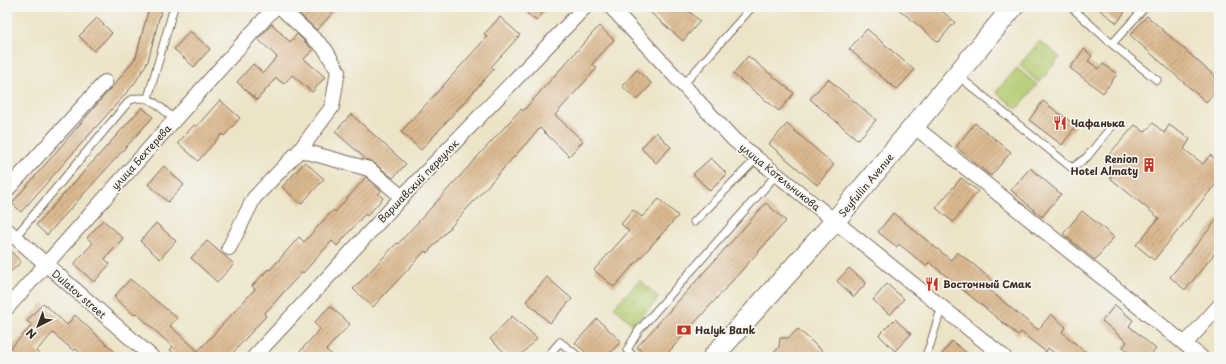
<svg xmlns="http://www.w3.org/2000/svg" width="1226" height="364" font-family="'Playpen Sans',sans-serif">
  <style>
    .grass { fill: #b3cb70; stroke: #777a47 }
    .park { fill: url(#park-crowns); stroke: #777a47 }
    .building { fill: url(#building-hatch) }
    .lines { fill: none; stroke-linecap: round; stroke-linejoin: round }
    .lane-casing { stroke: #796b5a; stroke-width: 9 }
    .street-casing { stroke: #796b5a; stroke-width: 16 }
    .secondary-casing { stroke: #796b5a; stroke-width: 22 }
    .lane { stroke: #fff; stroke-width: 7 }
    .street { stroke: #fff; stroke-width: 14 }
    .secondary { stroke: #fff; stroke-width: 20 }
    .labels { text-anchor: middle; stroke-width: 3.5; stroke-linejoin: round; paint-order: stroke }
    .poi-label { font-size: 10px; font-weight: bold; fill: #3b2a1e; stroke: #f6f6f2; text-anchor: start }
    .street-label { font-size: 10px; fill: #3b2a1e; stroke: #f6f6f2 }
  </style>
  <defs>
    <pattern id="park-crowns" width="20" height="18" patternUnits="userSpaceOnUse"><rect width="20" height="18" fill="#b3cb70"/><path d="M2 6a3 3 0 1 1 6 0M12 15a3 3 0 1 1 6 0" fill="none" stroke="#9bae61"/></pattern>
    <pattern id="building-hatch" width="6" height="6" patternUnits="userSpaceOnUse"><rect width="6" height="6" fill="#dcb98f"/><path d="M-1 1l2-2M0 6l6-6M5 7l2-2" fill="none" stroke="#b49774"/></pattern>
  </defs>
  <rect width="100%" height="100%" fill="#f6f6f2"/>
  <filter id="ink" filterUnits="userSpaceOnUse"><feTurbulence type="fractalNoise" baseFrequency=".025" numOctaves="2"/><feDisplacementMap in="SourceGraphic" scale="8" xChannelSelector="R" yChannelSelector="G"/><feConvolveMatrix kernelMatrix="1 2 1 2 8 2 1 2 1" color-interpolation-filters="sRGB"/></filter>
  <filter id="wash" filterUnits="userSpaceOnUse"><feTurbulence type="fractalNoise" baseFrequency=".012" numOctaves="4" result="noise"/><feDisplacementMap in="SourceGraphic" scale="16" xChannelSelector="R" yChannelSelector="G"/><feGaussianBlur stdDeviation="0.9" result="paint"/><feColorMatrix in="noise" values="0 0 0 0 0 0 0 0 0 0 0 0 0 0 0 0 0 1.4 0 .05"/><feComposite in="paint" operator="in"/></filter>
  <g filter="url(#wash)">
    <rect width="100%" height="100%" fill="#ede4c8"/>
    <polygon class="grass" points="1017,68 1037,85 1017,109 996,92"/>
    <g class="park">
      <polygon points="1040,41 1060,57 1039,83 1019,65"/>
      <polygon points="640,280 659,298 633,325 614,307"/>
    </g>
    <g id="blocks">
      <g class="building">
        <polygon points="149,7 162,7 148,61 135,83 21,212 12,203 123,74 136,57"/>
        <polygon points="292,7 338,7 317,30"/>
        <polygon points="520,7 548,7 536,21"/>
        <polygon points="644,7 684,7 700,21 683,41"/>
        <polygon points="896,7 937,7 955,22 938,42"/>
        <polygon points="1096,7 1128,7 1117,23"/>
        <polygon points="1147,16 1219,80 1219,87 1206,102 1130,35"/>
        <polygon points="500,17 520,35 491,67 494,69 421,150 401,132 487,37 484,34"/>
        <polygon points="97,18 112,33 94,51 79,36"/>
        <polygon points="272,24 290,42 297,34 313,50 304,59 325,77 312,92 292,75 284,84 276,78 257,100 237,82 253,64 263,73 277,57 258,39"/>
        <polygon points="599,26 614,40 592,64 597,68 555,115 583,141 569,156 540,128 427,253 425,251 373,307 353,289 397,243 398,244 521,109 523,111"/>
        <polygon points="867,29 914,70 897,90 849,49"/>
        <polygon points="190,31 210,49 194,67 174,49"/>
        <polygon points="1084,49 1092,56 1088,61 1099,69 1103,64 1117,74 1103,93 1070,68"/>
        <polygon points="748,56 794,93 779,111 733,74"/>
        <polygon points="637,70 652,84 637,100 622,86"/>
        <polygon points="828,79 876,120 858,140 810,99"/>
        <polygon points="220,100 240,118 224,136 222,134 198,161 178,143 194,125 196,127"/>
        <polygon points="1043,101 1076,126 1062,145 1029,120"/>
        <polygon points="142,107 153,117 47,235 36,225"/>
        <polygon points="351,114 406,164 393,178 374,163 366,159 335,132"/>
        <polygon points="975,123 1011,152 991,176 956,147"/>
        <polygon points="1153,123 1164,133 1169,125 1190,139 1184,149 1203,164 1210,155 1219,162 1219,180 1154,260 1136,245 1159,218 1110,178 1115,170 1104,160 1135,125 1145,132"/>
        <polygon points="787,124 834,165 817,185 769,144"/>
        <polygon points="656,132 671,147 656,163 641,148"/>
        <polygon points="711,158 727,174 710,191 693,174"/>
        <polygon points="305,162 324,179 301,204 282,187"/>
        <polygon points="164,166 184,185 168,202 148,184"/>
        <polygon points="1030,168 1061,194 1042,217 1011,190"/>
        <polygon points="366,177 381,191 378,194 383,198 367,216 365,214 337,246 332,241 303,273 302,272 264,314 266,316 229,357 178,357 170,350 173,347 136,313 134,315 114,297 130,279 177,318 170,326 198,351 255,289 252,286 268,269 270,270 299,237 304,242 333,210 335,212"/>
        <polygon points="961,178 978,191 953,222 936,208"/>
        <polygon points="659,199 678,216 614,287 594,270 629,231 621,224 633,210 642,217"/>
        <polygon points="766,203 786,221 664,357 649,357 637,347"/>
        <polygon points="1082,211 1114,237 1095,260 1063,234"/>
        <polygon points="893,213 951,260 957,252 973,264 994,282 988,289 1038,330 1051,314 1066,327 1062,332 1091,357 1059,357 1048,348 1046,352 1021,332 1018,335 929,262 926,266 899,244 897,247 878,232"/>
        <polygon points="1219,217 1219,248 1185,290 1170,277"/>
        <polygon points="103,220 123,238 105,259 110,264 94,282 74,264 93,243 87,238"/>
        <polygon points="156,223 176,241 160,259 140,241"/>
        <polygon points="207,241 234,264 217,282 191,258"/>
        <polygon points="7,247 21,262 7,275"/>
        <polygon points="849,268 866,283 854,297 837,281"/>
        <polygon points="547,277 572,299 550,323 526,301"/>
        <polygon points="887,284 904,299 890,315 873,300"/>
        <polygon points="43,303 67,325 75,315 120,357 85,357 76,349 74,351 53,333 36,351 43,357 7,357 7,352 32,325 27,321"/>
        <polygon points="1115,305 1133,320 1129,326 1156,349 1149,357 1135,357 1123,347 1127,342 1102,321"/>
        <polygon points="330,306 350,324 326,350 335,357 295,357 320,329 314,323"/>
        <polygon points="512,316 537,338 519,357 510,357 490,339"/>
        <polygon points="597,319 621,341 607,357 591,357 575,343"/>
        <polygon points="895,319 911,334 895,351 879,335"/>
        <polygon points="798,329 829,357 770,357 779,347 780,338 788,338"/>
        <polygon points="952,341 972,357 940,357"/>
      </g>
    </g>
  </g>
  <g filter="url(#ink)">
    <use href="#blocks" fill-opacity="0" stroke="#796b5a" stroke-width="1"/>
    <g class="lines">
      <defs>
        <g id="lane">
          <polyline points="1071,7 1112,44 1145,7"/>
          <polyline points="1217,7 1219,7"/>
          <polyline points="1112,44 1157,80"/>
          <polyline points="957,75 1072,168 1087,157 1112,126"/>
          <polyline points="683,85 752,7"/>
          <polyline points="148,98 174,7"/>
          <polyline points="694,222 757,158"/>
          <path d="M 15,237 L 130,100 C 151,93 158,106 174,119"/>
          <polyline points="547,357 560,342 579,357"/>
          <polyline points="634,357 627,350 639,330 777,174"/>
          <polyline points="925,357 930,345 942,306"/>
        </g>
        <g id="street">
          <polyline points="280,7 325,49 338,71 332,107 300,150"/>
          <polyline points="611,7 734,140 1004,357"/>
          <polyline points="915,127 1201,357"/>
          <polyline points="7,190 105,82"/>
          <polyline points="7,230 152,357"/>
          <polyline points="229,248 254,198 300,150 369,169 402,197"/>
          <polyline points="7,308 275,7"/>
          <polyline points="1185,344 1219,306"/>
          <polyline points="254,357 402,197 585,7"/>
        </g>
        <polyline id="secondary" points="713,357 835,221 1013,7"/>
      </defs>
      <use href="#lane" class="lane-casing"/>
      <use href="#street" class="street-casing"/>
      <use href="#secondary" class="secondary-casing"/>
      <use href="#lane" class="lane"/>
      <use href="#street" class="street"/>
      <use href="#secondary" class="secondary"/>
    </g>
  </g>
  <defs>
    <symbol id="restaurant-bare" viewBox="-9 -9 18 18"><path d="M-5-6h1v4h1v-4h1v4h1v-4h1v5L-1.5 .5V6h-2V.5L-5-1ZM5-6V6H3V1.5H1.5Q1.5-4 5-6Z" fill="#c8321e" stroke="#f6f6f2" stroke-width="2.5" paint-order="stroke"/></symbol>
    <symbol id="building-bare" viewBox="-9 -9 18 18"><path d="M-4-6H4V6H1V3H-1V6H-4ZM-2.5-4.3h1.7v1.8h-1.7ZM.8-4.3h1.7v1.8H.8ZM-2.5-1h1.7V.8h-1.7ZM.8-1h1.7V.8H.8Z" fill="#c8321e" stroke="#f6f6f2" stroke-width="2.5" paint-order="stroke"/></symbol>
    <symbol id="bank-bare" viewBox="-9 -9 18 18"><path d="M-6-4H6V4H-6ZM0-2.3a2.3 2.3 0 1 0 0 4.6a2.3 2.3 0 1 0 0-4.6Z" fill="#c8321e" stroke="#f6f6f2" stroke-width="2.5" paint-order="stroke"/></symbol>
  </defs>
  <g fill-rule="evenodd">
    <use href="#restaurant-bare" x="1050" y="113" width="20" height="20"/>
    <use href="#building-bare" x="1139" y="155" width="20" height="20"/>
    <use href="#restaurant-bare" x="922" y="274" width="20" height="20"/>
    <use href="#bank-bare" x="674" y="320" width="20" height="20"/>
  </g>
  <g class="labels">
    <g class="poi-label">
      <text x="1071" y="127">Чафанька</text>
      <text x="1138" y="163" text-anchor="end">Renion<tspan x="1138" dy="12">Hotel Almaty</tspan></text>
      <text x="943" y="288">Восточный Смак</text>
      <text x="695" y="334">Halyk Bank</text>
    </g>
    <g class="street-label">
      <text transform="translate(141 157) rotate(-48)" y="4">улица Бехтерева</text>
      <text transform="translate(780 177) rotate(39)" y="4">улица Котельникова</text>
      <text transform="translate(418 181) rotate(-46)" y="4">Варшавский переулок</text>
      <text transform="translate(866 185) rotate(-50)" y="4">Seyfullin Avenue</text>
      <text transform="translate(79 294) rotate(41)" y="4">Dulatov street</text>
    </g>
  </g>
  <rect width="1226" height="364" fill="none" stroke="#f6f6f2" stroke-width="24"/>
  <g transform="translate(38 326) rotate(222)" stroke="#f6f6f2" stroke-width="3" paint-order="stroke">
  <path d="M0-3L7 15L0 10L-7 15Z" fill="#3b2a1e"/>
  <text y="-6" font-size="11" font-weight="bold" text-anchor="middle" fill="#3b2a1e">N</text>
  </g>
</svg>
